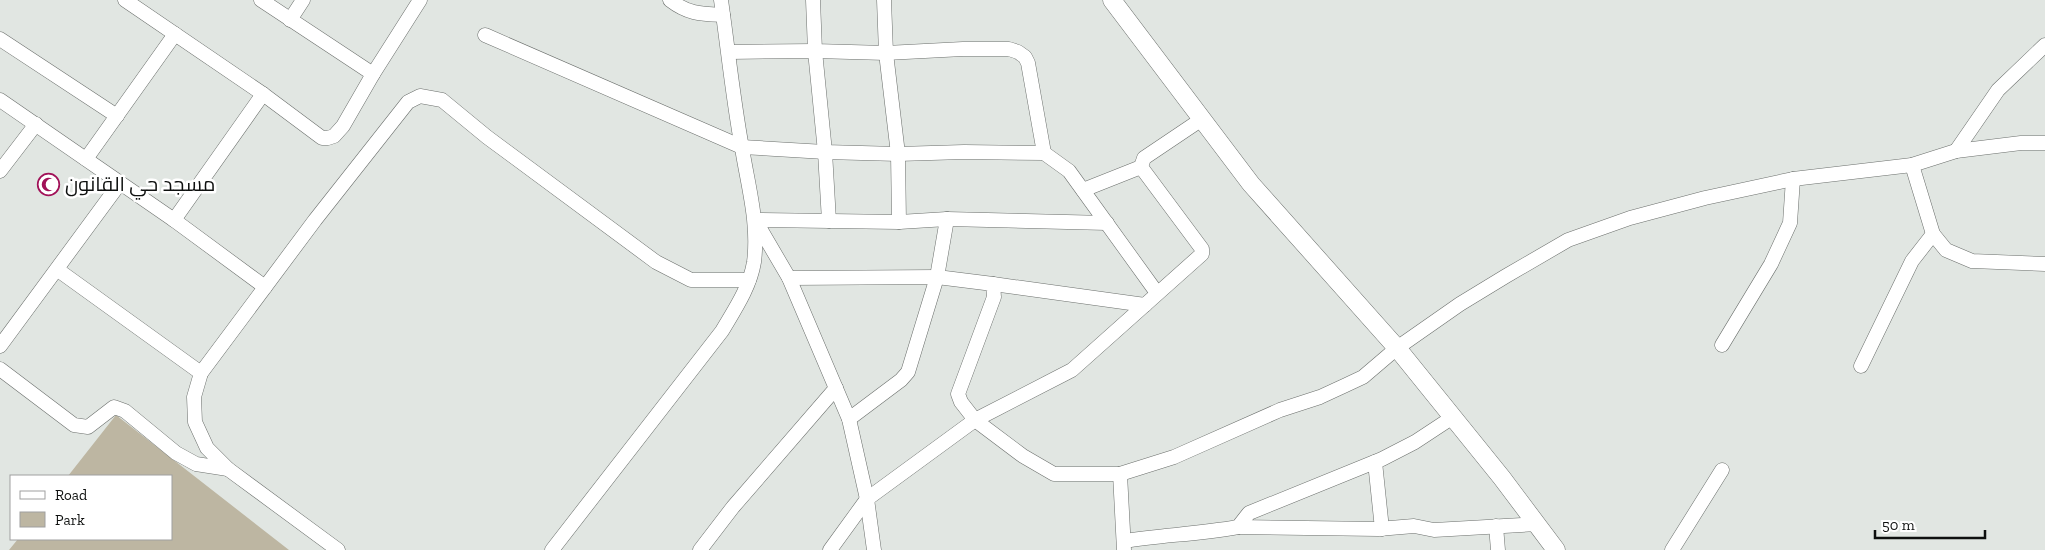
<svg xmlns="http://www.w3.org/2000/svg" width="2045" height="550" font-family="'Zilla Slab',Cairo,serif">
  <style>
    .green { fill: #bdb6a2 }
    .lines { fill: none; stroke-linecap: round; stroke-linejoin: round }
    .minor-casing { stroke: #6b6f6c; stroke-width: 15 }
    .tertiary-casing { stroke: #6b6f6c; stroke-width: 19 }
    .minor { stroke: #fff; stroke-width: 14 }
    .tertiary { stroke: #fff; stroke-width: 18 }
    .labels { text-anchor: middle; stroke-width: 5; stroke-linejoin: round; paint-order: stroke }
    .poi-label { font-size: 20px; fill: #0e100f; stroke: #fff; text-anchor: start }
  </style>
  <rect width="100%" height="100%" fill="#e1e6e2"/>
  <polygon class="green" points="116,415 289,550 9,550 18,539 171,539 171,476 68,476"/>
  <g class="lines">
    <defs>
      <g id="minor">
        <polyline points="125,0 263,94 322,138 328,138 334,136 343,126 373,74 420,0"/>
        <polyline points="261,0 373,74"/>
        <path d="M 670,0 C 688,14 701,14 723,15"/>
        <polyline points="813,0 815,51 886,53 963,49 1009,49 1018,52 1025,57 1028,63 1044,153"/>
        <polyline points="884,0 886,53 898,154 899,222"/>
        <polyline points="290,20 303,0"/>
        <polyline points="485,35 742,147 825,152 898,154 964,152 1044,153 1069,171 1157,293"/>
        <polyline points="0,39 117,116"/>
        <polyline points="729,52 815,51 825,152 829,221"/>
        <polyline points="0,100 174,220 265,287"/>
        <polyline points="1956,151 1998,90 2045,45"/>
        <polyline points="86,159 175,34"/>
        <polyline points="1912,165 1933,234 1946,250 1972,261 2045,264"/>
        <polyline points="0,171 36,124"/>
        <polyline points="1083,190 1141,167"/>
        <polyline points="174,220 263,94"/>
        <polyline points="58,270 201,373"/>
        <polyline points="789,278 937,277 993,284 994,297 958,394 961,402 975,420 867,499 830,550"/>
        <polyline points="993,284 1145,305"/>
        <polyline points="1722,345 1771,264 1790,223 1793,179"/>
        <polyline points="0,346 120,183"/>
        <polyline points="1861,366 1912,261 1933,234"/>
        <polyline points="0,369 74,425 88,427 114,407 125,411 176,453 196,464 228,469"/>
        <polyline points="849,419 901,380 908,372 937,277 947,219"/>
        <polyline points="1375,462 1382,529"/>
        <polyline points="1120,474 1054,474 1023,456 975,420 1072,370 1202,254 1202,249 1141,167 1144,158 1202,119"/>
        <polyline points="1496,526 1498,550"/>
        <polyline points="1238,527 1378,529 1414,526 1434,530 1537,524"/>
        <path d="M 1124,541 C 1162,535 1200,534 1238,527 L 1249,513 L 1382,459 L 1415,442 L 1453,417"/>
        <polyline points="338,550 228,469 207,448 195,422 194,397 201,373 315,220 408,102 420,96 442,100 487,137 656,262 691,280 749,280"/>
        <path d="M 552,550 L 722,331 C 735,309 750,287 754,262 C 759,223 748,186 742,148 C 733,99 728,49 721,0"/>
        <polyline points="700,550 733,507 836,388"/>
        <polyline points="874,550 867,499 849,419 789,278 755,220 899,222 947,219 1107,223"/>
        <polyline points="1124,550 1120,474 1174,457 1280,410 1320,397 1346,385 1363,377 1397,348 1460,304 1506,276 1568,240 1630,218 1705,198 1793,179 1912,165 1956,151 2021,143 2045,143"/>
        <polyline points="1672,550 1722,470"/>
      </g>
      <polyline id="tertiary" points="1112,0 1251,184 1397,348 1502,478 1556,550"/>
    </defs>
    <use href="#minor" class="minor-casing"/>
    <use href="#tertiary" class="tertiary-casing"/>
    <use href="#minor" class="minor"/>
    <use href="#tertiary" class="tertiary"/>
  </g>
  <defs>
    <symbol id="mosque-ring" viewBox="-11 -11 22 22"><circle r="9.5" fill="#fff" stroke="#a11158" stroke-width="1.5"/><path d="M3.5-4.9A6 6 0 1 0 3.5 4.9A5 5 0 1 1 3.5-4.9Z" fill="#a11158"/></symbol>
  </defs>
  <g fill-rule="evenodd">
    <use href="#mosque-ring" x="36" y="172" width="25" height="25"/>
  </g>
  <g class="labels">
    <g class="poi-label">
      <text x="65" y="191">مسجد حي القانون</text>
    </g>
  </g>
  <rect x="10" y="475" width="162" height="65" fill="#ffffff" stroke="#9f9f9f"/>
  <rect x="20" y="491" width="25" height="8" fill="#ffffff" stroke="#9f9f9f"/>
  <text x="55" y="500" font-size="15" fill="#0e100f">Road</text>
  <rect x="20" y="512" width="25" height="15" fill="#bdb6a2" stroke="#9f9f9f"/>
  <text x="55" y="525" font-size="15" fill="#0e100f">Park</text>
  <path d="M1875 530v8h110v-8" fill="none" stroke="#0e100f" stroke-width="2.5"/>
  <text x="1882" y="530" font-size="15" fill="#0e100f" stroke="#ffffff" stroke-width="4" paint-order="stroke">50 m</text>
</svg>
